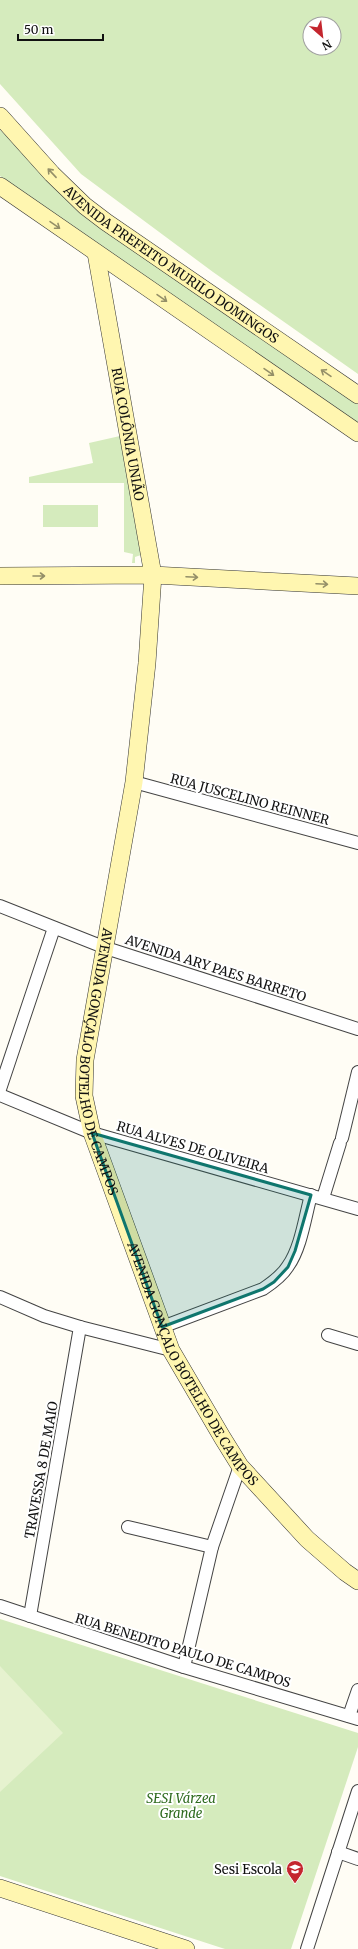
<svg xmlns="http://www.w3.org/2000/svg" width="358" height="1949" font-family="Merriweather,serif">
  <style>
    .green { fill: #d5ebbd; fill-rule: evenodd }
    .pitch { fill: #e6f2cf }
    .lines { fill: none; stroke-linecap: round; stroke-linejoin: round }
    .street-casing { stroke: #444; stroke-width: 14 }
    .secondary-casing { stroke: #333; stroke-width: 18 }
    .street { stroke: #fff; stroke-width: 12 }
    .secondary { stroke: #fff6b0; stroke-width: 17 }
    .oneway { stroke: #948f68 }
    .marked { fill: #0f766e; fill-opacity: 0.2; stroke: #0f766e; stroke-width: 3; stroke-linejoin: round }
    .labels { text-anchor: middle; stroke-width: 4; stroke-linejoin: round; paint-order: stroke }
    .street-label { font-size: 13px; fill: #111; stroke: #fff }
    .park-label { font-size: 13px; font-style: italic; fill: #2f6b1f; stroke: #fff }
    .poi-label { font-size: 13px; fill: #111; stroke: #fff; text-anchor: end }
  </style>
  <rect width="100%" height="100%" fill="#fffdf5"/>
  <g class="green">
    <path d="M 0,0 L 358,0 L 358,374 L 213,272 L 81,174 L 0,84 ZM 310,24 L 334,24 L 334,48 L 310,48 Z"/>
    <polygon points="0,130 13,141 100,227 358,404 358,424 0,176"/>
    <polygon points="120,436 141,555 135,557 135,563 132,563 133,554 124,552 124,483 29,483 29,477 93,463 89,443"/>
    <rect x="43" y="505" width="55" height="22"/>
    <polygon points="0,1619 358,1733 358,1747 291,1949 225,1949 0,1876"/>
  </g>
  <polygon class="pitch" points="0,1666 63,1733 0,1792"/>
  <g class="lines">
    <defs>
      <g id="street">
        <polyline points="134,782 358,843"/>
        <polyline points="0,906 106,948 358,1029"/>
        <polyline points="0,1089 54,928"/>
        <polyline points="0,1095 92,1133 358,1209"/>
        <polyline points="342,1138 358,1072"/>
        <polyline points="323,1198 340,1143"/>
        <polyline points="0,1297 44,1316 80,1327 171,1350"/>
        <path d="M 162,1327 L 263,1289 C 272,1283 282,1276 288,1266 C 301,1248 305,1217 311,1195"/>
        <polyline points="328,1335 358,1344"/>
        <polyline points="128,1527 212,1547"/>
        <polyline points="0,1606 184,1667 358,1719"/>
        <polyline points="30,1616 80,1327"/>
        <polyline points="184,1667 212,1547 240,1466"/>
        <polyline points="349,1716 358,1690"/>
        <polyline points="338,1852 358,1859"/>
        <polyline points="307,1949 358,1791"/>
      </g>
      <g id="secondary">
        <path id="s1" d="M 0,116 L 52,174 L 85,206 L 106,222 L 358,395"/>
        <polyline points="0,186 358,433"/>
        <path id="s2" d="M 96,253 L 153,575 L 147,663 L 134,782 L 85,1060 L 84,1096 L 92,1133 L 171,1350 L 222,1437 L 240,1466 L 307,1539 L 345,1572 L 358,1581"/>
        <polyline points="0,576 153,575 358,586"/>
        <polyline points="0,1888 186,1949"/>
      </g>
    </defs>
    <use href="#street" class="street-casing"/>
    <use href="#secondary" class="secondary-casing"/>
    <use href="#street" class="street"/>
    <use href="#secondary" class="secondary"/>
  </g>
  <defs><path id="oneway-shaft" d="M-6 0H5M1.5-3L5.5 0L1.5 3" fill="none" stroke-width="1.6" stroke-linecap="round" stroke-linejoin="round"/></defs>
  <g class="oneway">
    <use href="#oneway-shaft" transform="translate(52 173) rotate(-133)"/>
    <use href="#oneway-shaft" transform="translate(55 225) rotate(35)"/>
    <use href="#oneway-shaft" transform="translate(162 298) rotate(35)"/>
    <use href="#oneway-shaft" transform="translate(269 372) rotate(35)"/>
    <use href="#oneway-shaft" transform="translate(326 373) rotate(-146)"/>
    <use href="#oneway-shaft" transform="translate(39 576)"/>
    <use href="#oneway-shaft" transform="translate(192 577) rotate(3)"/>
    <use href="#oneway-shaft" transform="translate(322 584) rotate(3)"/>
  </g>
  <path class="marked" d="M 92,1133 L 311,1195 L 295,1251 L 288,1267 L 274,1282 L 263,1289 L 162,1327 Z"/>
  <defs>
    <symbol id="school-pin" viewBox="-11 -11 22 30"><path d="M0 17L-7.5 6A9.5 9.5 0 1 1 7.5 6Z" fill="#c4262e" stroke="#fff"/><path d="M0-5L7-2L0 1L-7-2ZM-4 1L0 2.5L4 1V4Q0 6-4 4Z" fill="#fff"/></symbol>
  </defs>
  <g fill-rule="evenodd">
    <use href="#school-pin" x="285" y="1859" width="20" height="27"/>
  </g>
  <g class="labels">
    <g class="street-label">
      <text dy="5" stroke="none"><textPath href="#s1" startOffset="228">AVENIDA PREFEITO MURILO DOMINGOS</textPath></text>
      <text dy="5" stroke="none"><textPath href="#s2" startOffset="184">RUA COLÔNIA UNIÃO</textPath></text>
      <text transform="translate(250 799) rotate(15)" y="5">RUA JUSCELINO REINNER</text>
      <text transform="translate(216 968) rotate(18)" y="5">AVENIDA ARY PAES BARRETO</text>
      <text dy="5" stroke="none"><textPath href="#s2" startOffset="820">AVENIDA GONÇALO BOTELHO DE CAMPOS</textPath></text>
      <text transform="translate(193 1147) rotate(16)" y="5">RUA ALVES DE OLIVEIRA</text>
      <text dy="5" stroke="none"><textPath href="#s2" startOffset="1144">AVENIDA GONÇALO BOTELHO DE CAMPOS</textPath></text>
      <text transform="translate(41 1470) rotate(-80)" y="5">TRAVESSA 8 DE MAIO</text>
      <text transform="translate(183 1650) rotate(17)" y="5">RUA BENEDITO PAULO DE CAMPOS</text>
    </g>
    <g class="park-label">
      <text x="181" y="1803">SESI Várzea<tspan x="181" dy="15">Grande</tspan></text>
    </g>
    <g class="poi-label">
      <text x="282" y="1874">Sesi Escola</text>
    </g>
  </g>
  <g transform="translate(322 36) rotate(152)"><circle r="19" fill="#ffffff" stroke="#a0a0a0"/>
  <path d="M0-3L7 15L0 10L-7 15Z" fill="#c4262e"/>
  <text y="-6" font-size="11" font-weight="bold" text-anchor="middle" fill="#111111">N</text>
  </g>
  <path d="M18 34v6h85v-6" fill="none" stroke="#111111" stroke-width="2"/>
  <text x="24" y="34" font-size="12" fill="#111111" stroke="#ffffff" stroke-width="3" paint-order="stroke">50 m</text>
</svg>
